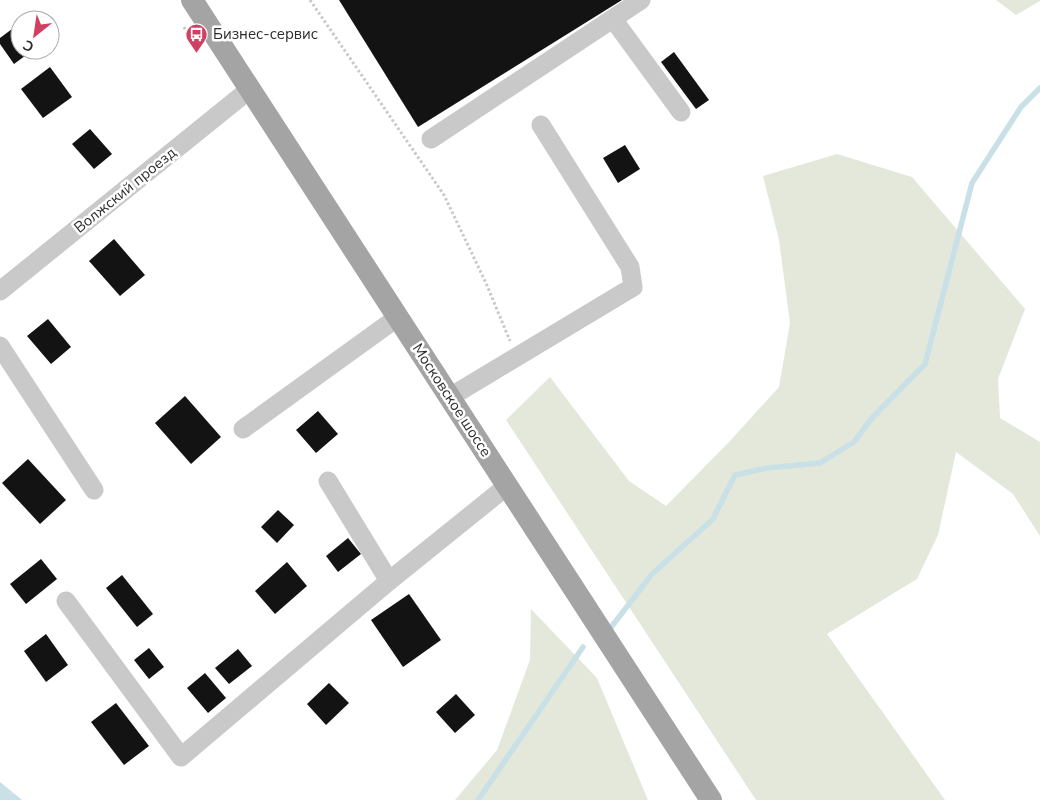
<svg xmlns="http://www.w3.org/2000/svg" width="1040" height="800" font-family="'Nunito Sans',sans-serif">
  <style>
    .green { fill: #e4e8db }
    .water { fill: #c9e0e6 }
    .lines { fill: none; stroke-linecap: round; stroke-linejoin: round }
    .stream { stroke: #c9e0e6; stroke-width: 5.5 }
    .building { fill: #131313 }
    .path { stroke: #c9c9c9; stroke-width: 3; stroke-dasharray: 2.5 2.5; stroke-linecap: butt }
    .minor { stroke: #c9c9c9; stroke-width: 19 }
    .major { stroke: #a4a4a4; stroke-width: 22 }
    .labels { text-anchor: middle; stroke-width: 5; stroke-linejoin: round; paint-order: stroke }
    .poi-label { font-size: 15px; fill: #2c2c2c; stroke: #fff; text-anchor: start }
    .street-label { font-size: 15px; fill: #2c2c2c; stroke: #fff }
  </style>
  <rect width="100%" height="100%" fill="#fff"/>
  <g class="green">
    <polygon points="996,0 1040,0 1040,1 1016,15"/>
    <polygon points="837,154 912,177 1025,309 998,379 1000,418 1040,442 1040,536 1013,494 956,452 938,535 917,579 827,634 945,800 756,800 506,420 550,377 629,481 666,506 729,442 779,387 790,323 779,240 763,176"/>
    <polygon points="531,609 597,678 648,800 455,800 497,750 530,660"/>
  </g>
  <polygon class="water" points="0,782 22,800 0,800"/>
  <g class="lines">
    <g class="stream">
      <polyline points="609,630 652,574 713,519 735,475 767,468 820,463 854,442 872,418 925,364 972,183 1021,107 1040,88"/>
      <polyline points="478,800 583,647"/>
    </g>
  </g>
  <g class="building">
    <polygon points="339,0 622,0 418,127"/>
    <polygon points="20,23 20,50 33,50 14,64 0,44 0,38"/>
    <polygon points="674,52 709,100 696,109 661,62"/>
    <polygon points="50,67 72,97 43,118 21,89"/>
    <polygon points="90,129 112,154 94,169 72,144"/>
    <polygon points="625,145 640,169 618,183 603,158"/>
    <polygon points="114,239 145,275 120,296 89,261"/>
    <polygon points="48,319 71,347 51,364 27,336"/>
    <polygon points="185,396 221,437 191,464 155,423"/>
    <polygon points="318,411 338,434 316,453 296,430"/>
    <polygon points="28,459 66,500 40,524 2,483"/>
    <polygon points="278,510 294,525 277,543 261,527"/>
    <polygon points="348,538 361,554 338,572 326,556"/>
    <polygon points="41,559 57,579 26,604 10,584"/>
    <polygon points="287,562 307,586 275,614 255,591"/>
    <polygon points="122,575 153,614 137,627 106,588"/>
    <polygon points="409,594 441,640 403,667 371,620"/>
    <polygon points="46,634 68,665 46,682 24,651"/>
    <polygon points="149,648 164,667 149,679 134,660"/>
    <polygon points="238,649 252,666 229,684 215,668"/>
    <polygon points="205,673 226,698 208,713 187,688"/>
    <polygon points="329,683 349,703 326,725 307,704"/>
    <polygon points="456,694 475,715 455,733 436,712"/>
    <polygon points="116,703 149,746 124,765 91,722"/>
  </g>
  <g class="lines">
    <g class="path">
      <polyline points="310,0 444,195 486,283 510,341"/>
      <polyline points="184,27 197,53"/>
    </g>
    <g class="minor">
      <polyline points="613,19 681,112"/>
      <polyline points="431,139 641,0"/>
      <polyline points="0,291 250,89"/>
      <polyline points="0,346 94,490"/>
      <polyline points="450,397 633,287 630,267 541,125"/>
      <polyline points="243,429 398,317"/>
      <polyline points="328,481 389,581"/>
      <polyline points="66,601 181,757 389,581 507,486"/>
    </g>
    <polyline class="major" points="192,0 711,800"/>
  </g>
  <defs>
    <symbol id="bus-pin" viewBox="-11 -11 22 30"><path d="M0 17L-7.5 6A9.5 9.5 0 1 1 7.5 6Z" fill="#d14062" stroke="#fff"/><path d="M-5-6H5V4H4V6H2V4H-2V6H-4V4H-5ZM-3.5-4V0h7V-4ZM-3.5 1.2v1.5H-2V1.2ZM2 1.2v1.5H3.5V1.2Z" fill="#fff"/></symbol>
  </defs>
  <g fill-rule="evenodd">
    <use href="#bus-pin" x="184" y="22" width="25" height="34"/>
  </g>
  <g class="labels">
    <g class="poi-label">
      <text x="213" y="39">Бизнес-сервис</text>
    </g>
    <g class="street-label">
      <text transform="translate(125 190) rotate(-39)" y="5">Волжский проезд</text>
      <text transform="translate(452 400) rotate(57)" y="5">Московское шоссе</text>
    </g>
  </g>
  <g transform="translate(35 35) rotate(210)"><circle r="24" fill="#ffffff" stroke="#ababab"/>
  <path d="M0-4L9 19L0 12L-9 19Z" fill="#d14062"/>
  <text y="-8" font-size="14" font-weight="bold" text-anchor="middle" fill="#2c2c2c">С</text>
  </g>
</svg>
